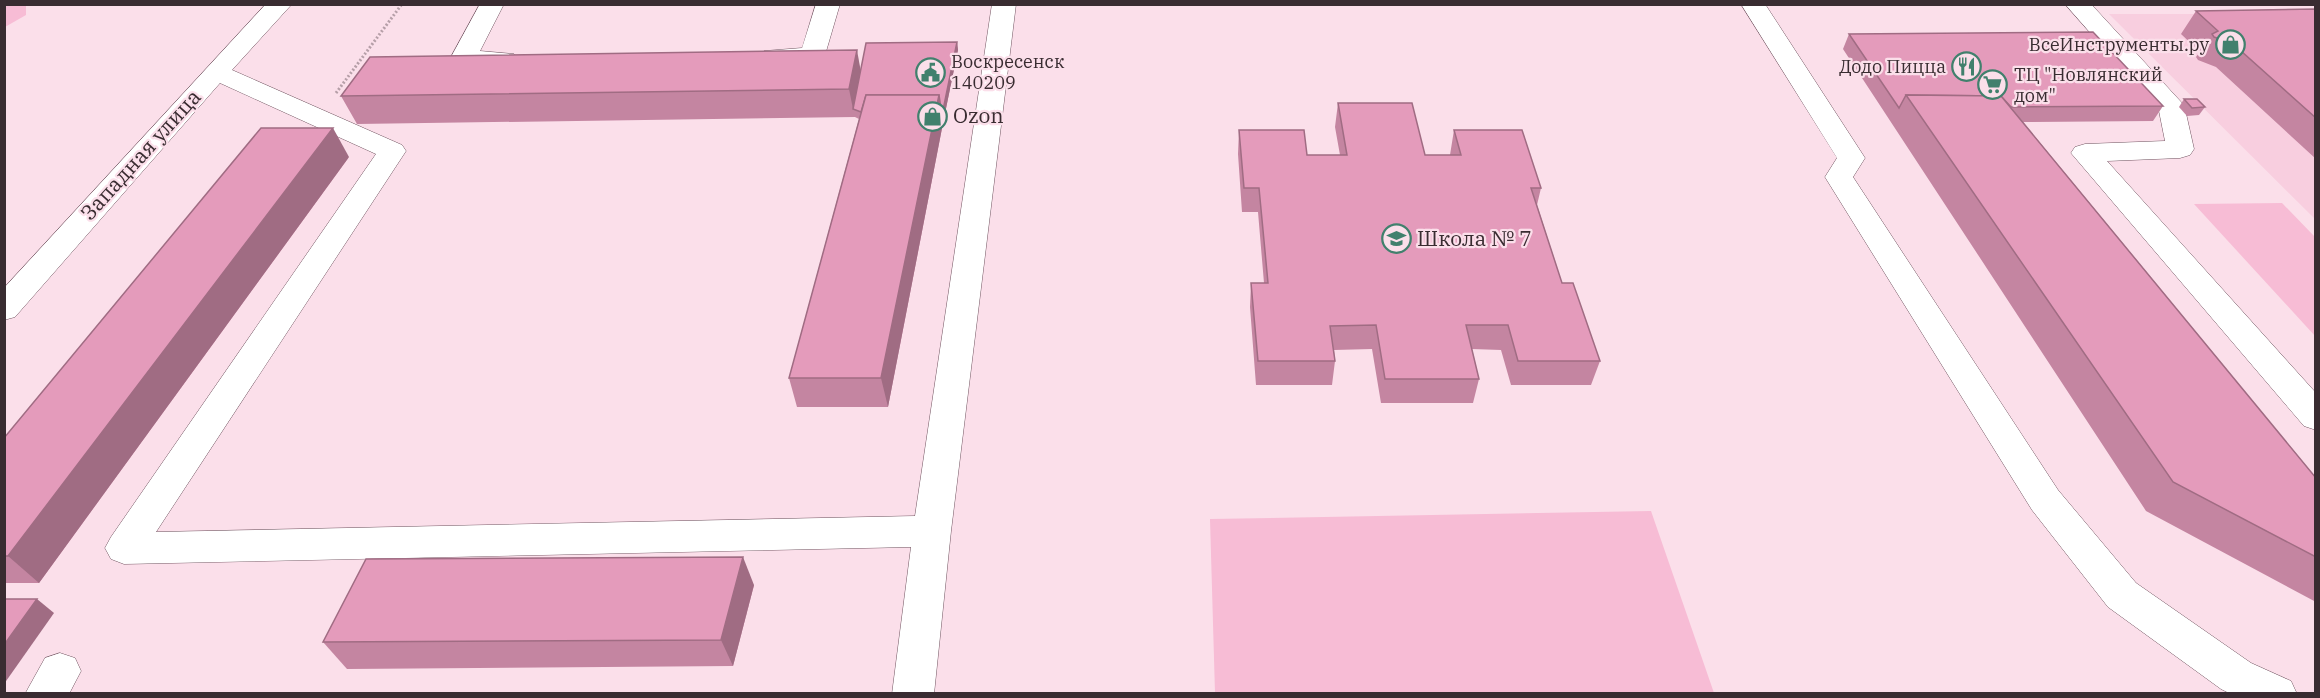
<svg xmlns="http://www.w3.org/2000/svg" width="2320" height="698" font-family="'IBM Plex Serif',serif">
  <style>
    .built { fill: #f8cedf }
    .green { fill: #f7bcd5 }
    .lines { fill: none; stroke-linecap: round; stroke-linejoin: round }
    .minor-casing { stroke: #715561; stroke-width: 1 }
    .path { stroke: #b69fa8; stroke-width: 3; stroke-dasharray: 2 2; stroke-linecap: butt }
    .minor { fill: #fff; fill-rule: evenodd }
    .wall { fill: #c485a1 }
    .shaded-wall { fill: #a06c83 }
    .building { fill: #e49bbb; stroke: #a06c83; stroke-width: 1.5 }
    .labels { text-anchor: middle; stroke-width: 4.5; stroke-linejoin: round; paint-order: stroke }
    .far-poi-label { font-size: 18px; fill: #392c31; stroke: #fbdfea; text-anchor: end }
    .poi-label { font-size: 21px; fill: #392c31; stroke: #fbdfea; text-anchor: start }
    .street-label { font-size: 21px; fill: #392c31; stroke: #fbdfea }
  </style>
  <rect width="100%" height="100%" fill="#fbdfea"/>
  <polygon class="built" points="2109,14 2315,14 2315,219"/>
  <g class="green">
    <polygon points="5,4 26,5 26,15 5,27"/>
    <polygon points="2282,203 2315,237 2315,336 2194,204"/>
    <polygon points="1651,511 1714,693 1215,693 1210,519"/>
  </g>
  <g class="lines">
    <defs>
      <g id="minor">
        <polygon points="266,4 292,4 232,70 402,145 406,151 156,532 915,516 992,4 1016,4 951,531 934,694 892,694 911,547 124,564 111,559 105,548 111,537 376,154 220,83 15,317 4,320 4,288"/>
        <path d="M 480,4 L 504,4 L 480,51 L 514,54 L 518,59 L 514,64 C 496,69 472,69 454,64 L 450,59 Z"/>
        <polygon points="816,4 840,4 825,55 821,60 773,64 764,61 760,56 764,51 802,48"/>
        <polygon points="1741,4 1765,4 1865,158 1853,177 2058,490 2136,583 2251,663 2291,681 2297,694 2231,694 2221,689 2108,607 2032,510 1825,177 1837,158"/>
        <polygon points="2065,4 2091,4 2182,103 2185,109 2194,149 2190,155 2180,158 2107,161 2316,393 2316,430 2304,426 2071,153 2075,147 2085,144 2165,141 2159,111"/>
        <polygon points="60,653 75,658 81,671 69,694 25,694 45,658"/>
      </g>
    </defs>
    <use href="#minor" class="minor-casing"/>
    <polyline class="path" points="336,93 402,4"/>
    <use href="#minor" class="minor"/>
  </g>
  <g class="wall">
    <polygon points="2316,9 2316,159 2216,67 2198,60 2196,57 2200,52 2181,34 2196,11"/>
    <polygon points="1849,34 2163,106 2153,121 2023,122 2316,478 2316,602 2146,511 1843,49"/>
    <polygon points="957,42 958,50 943,123 888,407 797,407 789,378 859,119 855,117 357,124 341,96 861,70"/>
    <polygon points="2184,99 2205,107 2199,115 2187,116 2179,107"/>
    <polygon points="1338,103 1425,155 1450,155 1454,130 1541,188 1537,205 1562,283 1600,361 1591,385 1511,385 1501,350 1472,349 1479,379 1473,403 1381,403 1372,349 1334,350 1335,361 1332,385 1256,385 1250,307 1251,283 1264,283 1258,212 1242,212 1238,154 1239,130 1307,155 1340,155 1335,127"/>
    <polygon points="349,157 39,583 4,583 4,438"/>
    <polygon points="754,585 733,666 347,669 323,642"/>
  </g>
  <g class="shaded-wall">
    <polygon points="957,42 958,50 943,123 888,407 881,378 939,95"/>
    <polygon points="857,50 862,78 853,109 849,89"/>
    <polygon points="333,128 349,157 39,583 8,556"/>
    <polygon points="743,557 754,585 733,666 721,640"/>
    <polygon points="37,599 54,613 4,684 4,645"/>
  </g>
  <g class="building">
    <polygon points="2316,9 2316,118 2232,43 2214,37 2212,34 2218,31 2196,11"/>
    <polygon points="2093,32 2163,106 2011,107 2001,96 1906,95 1899,108 1849,34"/>
    <polygon points="957,42 942,115 939,95 866,95 861,112 853,109 866,43"/>
    <polygon points="857,50 849,89 341,96 370,57"/>
    <polygon points="866,95 939,95 881,378 789,378"/>
    <polygon points="1906,95 2001,96 2316,478 2316,557 2173,482"/>
    <polygon points="2184,99 2197,99 2205,107 2192,108"/>
    <polygon points="1338,103 1412,103 1425,155 1461,155 1454,130 1522,130 1541,188 1531,188 1562,283 1573,283 1600,361 1518,361 1508,325 1466,325 1479,379 1385,379 1376,325 1330,326 1335,361 1258,361 1251,283 1268,283 1259,188 1244,188 1239,130 1304,130 1307,155 1347,155"/>
    <polygon points="261,128 333,128 8,556 4,556 4,438"/>
    <polygon points="743,557 721,640 323,642 366,559"/>
    <polygon points="4,599 37,599 4,645"/>
  </g>
  <defs>
    <symbol id="shop-ring" viewBox="-11 -11 22 22"><circle r="9.5" fill="#fbdfea" stroke="#41806d" stroke-width="1.5"/><path d="M-5-2.5h2.3a2.7 3.5 0 0 1 5.4 0H5L5.5 6h-11ZM-1.5-2.5h3a1.5 2.3 0 0 0-3 0Z" fill="#41806d"/></symbol>
    <symbol id="restaurant-ring" viewBox="-11 -11 22 22"><circle r="9.5" fill="#fbdfea" stroke="#41806d" stroke-width="1.5"/><path d="M-5-6h1v4h1v-4h1v4h1v-4h1v5L-1.5 .5V6h-2V.5L-5-1ZM5-6V6H3V1.5H1.5Q1.5-4 5-6Z" fill="#41806d"/></symbol>
    <symbol id="civic-ring" viewBox="-11 -11 22 22"><circle r="9.5" fill="#fbdfea" stroke="#41806d" stroke-width="1.5"/><path d="M-.6-6.5H3V-4.5H.6V-3L4-1V1h2V6H-6V1h2V-1L-.6-3ZM-1.2 2.5V6h2.4V2.5Z" fill="#41806d"/></symbol>
    <symbol id="supermarket-ring" viewBox="-11 -11 22 22"><circle r="9.5" fill="#fbdfea" stroke="#41806d" stroke-width="1.5"/><path d="M-6-5.5h2.5l.6 2H6L4.5 2H-2.5L-4.4-4H-6ZM-1.5 3.2a1.3 1.3 0 1 0 .1 0ZM3 3.2a1.3 1.3 0 1 0 .1 0Z" fill="#41806d"/></symbol>
    <symbol id="school-ring" viewBox="-11 -11 22 22"><circle r="9.5" fill="#fbdfea" stroke="#41806d" stroke-width="1.5"/><path d="M0-5L7-2L0 1L-7-2ZM-4 1L0 2.5L4 1V4Q0 6-4 4Z" fill="#41806d"/></symbol>
  </defs>
  <g fill-rule="evenodd">
    <use href="#shop-ring" x="2214" y="28" width="33" height="33"/>
    <use href="#restaurant-ring" x="1950" y="50" width="33" height="33"/>
    <use href="#civic-ring" x="914" y="56" width="33" height="33"/>
    <use href="#supermarket-ring" x="1976" y="68" width="33" height="33"/>
    <use href="#shop-ring" x="916" y="100" width="33" height="33"/>
    <use href="#school-ring" x="1380" y="222" width="33" height="33"/>
  </g>
  <g class="labels">
    <g class="far-poi-label">
      <text x="2209" y="51">ВсеИнструменты.ру</text>
      <text x="951" y="68" text-anchor="start">Воскресенск<tspan x="951" dy="21">140209</tspan></text>
      <text x="1946" y="73">Додо Пицца</text>
      <text x="2014" y="81" text-anchor="start">ТЦ "Новлянский<tspan x="2014" dy="21">дом"</tspan></text>
    </g>
    <g class="poi-label">
      <text x="953" y="123">Ozon</text>
      <text x="1417" y="246">Школа № 7</text>
    </g>
    <g class="street-label">
      <text transform="translate(141 155) rotate(-48)" y="7">Западная улица</text>
    </g>
  </g>
  <rect width="2320" height="698" fill="none" stroke="#392c31" stroke-width="12"/>
</svg>
